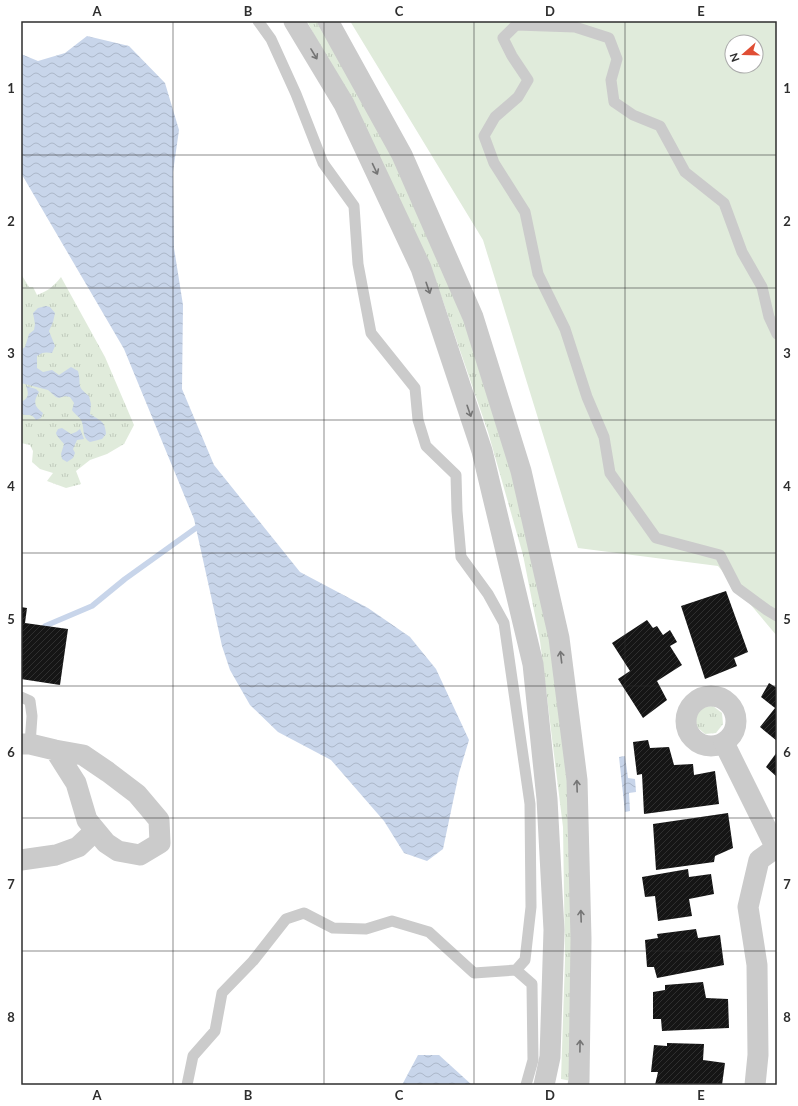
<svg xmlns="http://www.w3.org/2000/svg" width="798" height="1106" font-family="Lato,sans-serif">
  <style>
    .green { fill: #e0ebdb; fill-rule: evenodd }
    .park { fill: url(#park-tufts) }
    .water { fill: url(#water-waves) }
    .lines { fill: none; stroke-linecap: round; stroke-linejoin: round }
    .stream { stroke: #c8d5ea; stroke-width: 5.5 }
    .building { fill: url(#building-hatch) }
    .service { stroke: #cbcbcb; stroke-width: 11 }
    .minor { stroke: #cbcbcb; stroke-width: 21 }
    .oneway { stroke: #757575 }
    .grid { fill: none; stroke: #2e2e2e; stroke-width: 1; stroke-opacity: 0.55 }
    .neatline { fill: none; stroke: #2e2e2e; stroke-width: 1.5 }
    .grid-label { font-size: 13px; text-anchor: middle; font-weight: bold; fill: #2e2e2e }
  </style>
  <defs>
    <pattern id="park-tufts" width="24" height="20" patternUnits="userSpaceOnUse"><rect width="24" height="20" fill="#e0ebdb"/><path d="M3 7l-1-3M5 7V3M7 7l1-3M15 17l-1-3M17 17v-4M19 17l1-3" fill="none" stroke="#c0cabc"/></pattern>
    <pattern id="water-waves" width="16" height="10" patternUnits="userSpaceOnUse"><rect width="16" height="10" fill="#c8d5ea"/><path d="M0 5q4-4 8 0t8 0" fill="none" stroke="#acb7c9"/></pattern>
    <pattern id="building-hatch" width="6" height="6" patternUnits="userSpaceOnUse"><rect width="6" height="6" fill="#151515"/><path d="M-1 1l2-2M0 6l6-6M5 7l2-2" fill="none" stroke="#2f2f2f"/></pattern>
  </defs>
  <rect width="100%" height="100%" fill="#fff"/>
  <path class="green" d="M 350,21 L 777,21 L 777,636 L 718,566 L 578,548 L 483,240 ZM 732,42 L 756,42 L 756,66 L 732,66 Z"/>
  <g class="park">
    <polygon points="307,21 321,21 388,143 456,292 490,391 546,603 571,785 571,1081 561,1079 565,960 563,827 540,641 523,555 488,432 443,301 413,228"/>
    <path d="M 21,274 L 29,287 L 33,287 L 37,295 C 48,291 54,286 61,277 L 105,357 L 134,425 L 124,444 L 107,454 L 90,460 L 76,471 L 81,484 L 66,488 L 47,481 L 53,473 L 40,469 L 32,462 L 33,451 L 30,445 L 21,443 Z"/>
    <polygon points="713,706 722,713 723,724 716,733 705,734 697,727 695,716 702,707"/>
  </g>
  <g class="water">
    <polygon points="87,36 129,46 165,83 179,130 173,172 174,248 183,305 182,389 214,465 300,572 368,608 410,637 436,669 469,740 459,773 443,849 427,861 404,853 384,821 331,760 278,732 250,705 230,670 222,646 194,519 124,349 21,173 21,54 38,61 65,53"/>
    <path d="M 46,306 L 50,307 L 55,313 L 53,322 L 49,331 L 55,346 L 52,353 C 46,352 42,352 37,356 L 37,368 L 43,372 L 52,370 L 59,375 L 71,367 L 78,371 C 82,385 75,385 89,396 L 91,404 L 90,414 C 100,421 105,420 106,434 L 102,439 L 90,442 C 81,437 85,427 81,420 C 79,416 75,415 72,410 L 74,403 L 70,397 L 65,396 L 59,398 L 56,397 L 48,390 L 21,383 L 21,350 L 25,347 L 29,334 L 34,330 L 35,324 L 33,313 L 38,308 Z"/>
    <path d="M 26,386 L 36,389 L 39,392 C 33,402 34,406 43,413 L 41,418 L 36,420 C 30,411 27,418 21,413 L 21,402 C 29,398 29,394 26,386 Z"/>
    <path d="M 62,428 L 71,434 L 76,432 L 80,429 L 84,439 L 77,440 L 73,449 L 75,453 L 73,458 L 67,462 L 62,459 L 61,454 L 64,444 C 61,440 57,437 56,433 L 58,429 Z"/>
    <polygon points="625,756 628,778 635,779 636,792 629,793 630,811 625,812 619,757"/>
    <polygon points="418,1055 439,1055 472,1085 402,1085"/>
  </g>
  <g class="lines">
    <polyline class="stream" points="45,626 92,606 125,579 196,528"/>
  </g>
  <g class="building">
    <polygon points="726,591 748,652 734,658 737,666 705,679 681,606"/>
    <polygon points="21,607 27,608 25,623 68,629 60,685 21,679"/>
    <polygon points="647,620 653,628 657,626 663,635 670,630 677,642 670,646 682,665 657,681 667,700 643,718 618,679 630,671 612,643"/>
    <polygon points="769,683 777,688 777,741 760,727 775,708 761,697"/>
    <polygon points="648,740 650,748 669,747 674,765 693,764 694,775 715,771 719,804 644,814 642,774 637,775 633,742"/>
    <polygon points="777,752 777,777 766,767"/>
    <polygon points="728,813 733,848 715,856 714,862 656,870 653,824"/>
    <polygon points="688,869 689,877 711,874 714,894 689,899 692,916 658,921 655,896 645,897 642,877"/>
    <polygon points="696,929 698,938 720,935 724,965 657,978 654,967 647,967 645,940 658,938 657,934"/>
    <polygon points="703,982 706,998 728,999 729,1028 662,1031 661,1019 653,1019 653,992 665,990 665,985"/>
    <polygon points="667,1043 704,1044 703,1060 725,1063 722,1085 655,1085 658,1072 651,1072 654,1045 667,1046"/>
  </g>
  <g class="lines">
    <g class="service">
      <polyline points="777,334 769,317 762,287 742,252 724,203 685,172 660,126 633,115 614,102 611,80 617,59 609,38 575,27 516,25 503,38 512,56 528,80 518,97 495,117 484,136 494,163 525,212 538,274 565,329 587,397 604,437 610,473 656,538 720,555 737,588 767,610 777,616"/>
      <polyline points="21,697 30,701 32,716 30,744"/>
      <polyline points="516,970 532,984 533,1060 526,1085"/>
      <polyline points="187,1085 193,1056 215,1031 222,993 253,961 286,919 304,913 333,928 366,929 392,921 429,932 474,973 516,970 525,960 531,907 530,804 504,623 488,594 461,557 457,511 456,475 426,446 418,420 415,388 371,333 358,264 354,206 323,163 296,94 271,39 258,21"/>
    </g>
    <g class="minor">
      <polyline points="294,21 344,104 421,268 482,451 533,664 547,799 554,930 550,1057 544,1085"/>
      <polyline points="328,21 402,155 473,317 521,471 559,638 577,780 581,939 579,1081 578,1085"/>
      <circle cx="711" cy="721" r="25"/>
      <polyline points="724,743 776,848"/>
      <polyline points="21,744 30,744 55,750 83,755 108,772 137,794 159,820 160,843 140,855 118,851 106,843 87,820 76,783 55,750"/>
      <polyline points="21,860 56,855 78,847 95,831"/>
      <polyline points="755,1085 758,1055 757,965 748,907 759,860 777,847"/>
    </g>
  </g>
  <defs><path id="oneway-shaft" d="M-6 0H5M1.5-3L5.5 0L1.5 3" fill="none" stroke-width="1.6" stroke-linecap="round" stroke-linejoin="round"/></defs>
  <g class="oneway">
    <use href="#oneway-shaft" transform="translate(314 54) rotate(59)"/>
    <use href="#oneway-shaft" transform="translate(375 169) rotate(65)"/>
    <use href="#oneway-shaft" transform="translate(428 288) rotate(71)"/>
    <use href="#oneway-shaft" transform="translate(469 411) rotate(71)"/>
    <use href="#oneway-shaft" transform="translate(561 657) rotate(-97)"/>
    <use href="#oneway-shaft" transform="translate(577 786) rotate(-92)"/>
    <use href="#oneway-shaft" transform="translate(581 916) rotate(-92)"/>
    <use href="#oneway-shaft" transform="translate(580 1046) rotate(-89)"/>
  </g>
  <path class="grid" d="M 173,21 L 173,1085M 324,21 L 324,1085M 474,21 L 474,1085M 625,21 L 625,1085M 21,155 L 777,155M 21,288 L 777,288M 21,420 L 777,420M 21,553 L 777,553M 21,686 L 777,686M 21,818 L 777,818M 21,951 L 777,951"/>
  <rect width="798" height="1106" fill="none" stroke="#ffffff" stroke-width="44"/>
  <g transform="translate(744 54) rotate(250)"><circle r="19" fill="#ffffff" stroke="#ababab"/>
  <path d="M0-3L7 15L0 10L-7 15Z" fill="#e04e34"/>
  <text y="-6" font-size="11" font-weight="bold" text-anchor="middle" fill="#2e2e2e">N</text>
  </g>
  <rect x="22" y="22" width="754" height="1062" class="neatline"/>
  <g class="grid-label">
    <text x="97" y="16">A</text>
    <text x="248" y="16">B</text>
    <text x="399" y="16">C</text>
    <text x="550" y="16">D</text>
    <text x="701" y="16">E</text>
    <text x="11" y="93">1</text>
    <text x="787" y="93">1</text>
    <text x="11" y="226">2</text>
    <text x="787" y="226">2</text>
    <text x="11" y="358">3</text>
    <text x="787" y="358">3</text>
    <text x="11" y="491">4</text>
    <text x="787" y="491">4</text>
    <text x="11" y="624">5</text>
    <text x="787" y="624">5</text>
    <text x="11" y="757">6</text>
    <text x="787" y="757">6</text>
    <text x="11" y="889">7</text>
    <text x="787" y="889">7</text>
    <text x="11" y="1022">8</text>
    <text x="787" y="1022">8</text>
    <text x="97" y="1100">A</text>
    <text x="248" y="1100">B</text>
    <text x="399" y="1100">C</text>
    <text x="550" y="1100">D</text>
    <text x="701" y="1100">E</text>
  </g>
</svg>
